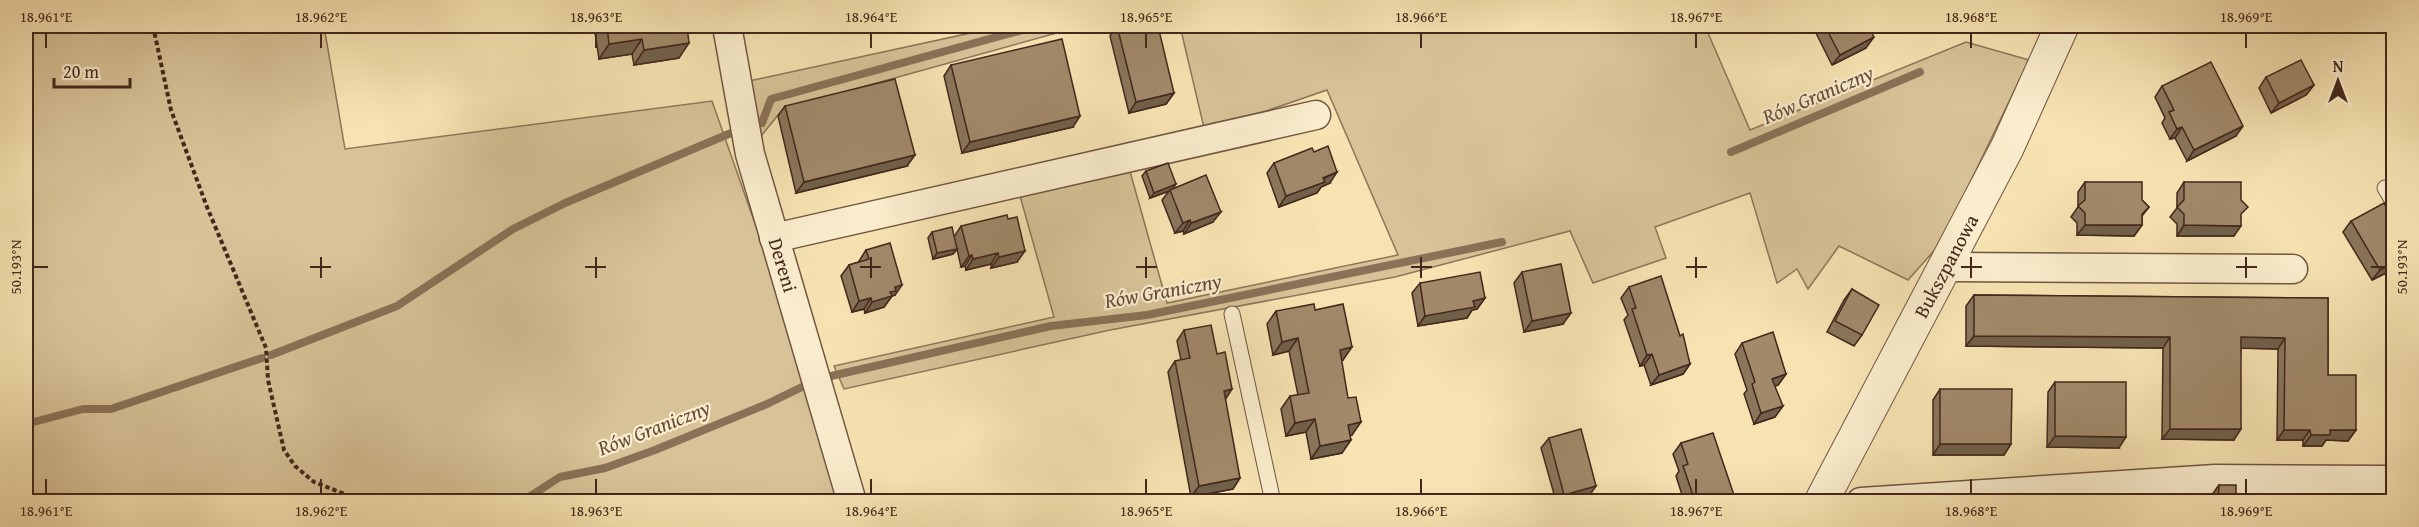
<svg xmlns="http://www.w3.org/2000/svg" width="2419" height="527" font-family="'Gentium Book Plus',serif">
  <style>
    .green { fill: #d8c398; stroke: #8e755a; stroke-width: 1.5 }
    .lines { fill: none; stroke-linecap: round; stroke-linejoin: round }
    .stream { stroke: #8a7157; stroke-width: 8 }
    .service-casing { stroke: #705642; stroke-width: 17 }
    .minor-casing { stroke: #705642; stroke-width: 31 }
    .tertiary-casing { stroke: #705642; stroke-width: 35 }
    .path { stroke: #43271c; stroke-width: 4; stroke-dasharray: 4.5 3; stroke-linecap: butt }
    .service { stroke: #faedcd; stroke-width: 15 }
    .minor { stroke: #faedcd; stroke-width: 28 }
    .tertiary { stroke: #faedcd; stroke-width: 33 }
    .wall { fill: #8a765b; stroke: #43271c; stroke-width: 1.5 }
    .shaded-wall { fill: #71604a; stroke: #43271c; stroke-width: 1.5 }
    .building { fill: #a1896a; stroke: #43271c; stroke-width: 1.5 }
    .ticks { fill: none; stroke: #43271c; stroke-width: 2 }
    .labels { text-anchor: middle; stroke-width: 4.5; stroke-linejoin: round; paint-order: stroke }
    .street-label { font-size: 20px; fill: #43271c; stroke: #faedcd }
    .water-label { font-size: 21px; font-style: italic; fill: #674c3a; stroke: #faedcd }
    .neatline { fill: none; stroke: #43271c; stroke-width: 2 }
    .ticks-label { font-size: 15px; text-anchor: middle; fill: #43271c }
  </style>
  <rect width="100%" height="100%" fill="#f7e3b2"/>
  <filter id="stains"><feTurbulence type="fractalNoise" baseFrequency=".00333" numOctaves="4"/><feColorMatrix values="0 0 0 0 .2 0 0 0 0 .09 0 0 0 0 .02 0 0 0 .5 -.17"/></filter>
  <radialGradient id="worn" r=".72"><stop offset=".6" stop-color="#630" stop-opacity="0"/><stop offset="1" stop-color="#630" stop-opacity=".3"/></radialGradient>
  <g class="green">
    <polygon points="26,26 324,26 345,149 712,101 766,255 839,501 26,501"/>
    <polygon points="976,26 1082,26 783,109 761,136 749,81 975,32"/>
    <polygon points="1180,26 1705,26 1750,130 1966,42 2029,60 1941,243 1908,280 1839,246 1808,289 1797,269 1777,283 1750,193 1655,227 1666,258 1593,283 1570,231 1395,277 1110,330 844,389 834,366 1054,317 1020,196 1129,168 1167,303 1398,255 1327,90 1205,132"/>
  </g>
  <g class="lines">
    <g class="stream">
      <polyline points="762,123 771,99 1037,26"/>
      <polyline points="1731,152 1920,72"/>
      <polyline points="271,355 397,306 513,229 565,203 731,133"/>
      <polyline points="831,376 1051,326 1147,315 1502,242"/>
      <polyline points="26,424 83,409 111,409 262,358"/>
      <polyline points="521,502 560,477 605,468 655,450 767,404 802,387"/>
    </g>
    <defs>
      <g id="service">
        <polyline points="2385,188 2394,203"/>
        <polyline points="1232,314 1273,502"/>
      </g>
      <g id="minor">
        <polyline points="727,26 750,154 852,502"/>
        <polyline points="774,238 1316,115"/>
        <polyline points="1946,267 2293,269"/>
        <polyline points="1861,502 2215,479 2386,480 2392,502"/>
      </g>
      <polyline id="tertiary" points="1821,502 2007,148 2062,26"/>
    </defs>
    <use href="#service" class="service-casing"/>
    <use href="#minor" class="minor-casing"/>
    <use href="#tertiary" class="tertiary-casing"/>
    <polyline class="path" points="153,26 171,110 207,207 266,348 268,380 284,450 295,466 314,482 365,502"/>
    <use href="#service" class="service"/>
    <use href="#minor" class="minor"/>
    <use href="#tertiary" class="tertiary"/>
  </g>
  <g class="wall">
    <polygon points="594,26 687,26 679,58 634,65 632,54 599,59"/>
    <polygon points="1117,26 1174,93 1166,104 1129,113 1110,36"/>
    <polygon points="1818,26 1868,26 1866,48 1832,65 1816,33 1819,28"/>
    <polygon points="1903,26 1914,26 1906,31"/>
    <polygon points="951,65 1073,127 962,153 944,76"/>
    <polygon points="2266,77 2314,85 2306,95 2271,113 2259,88"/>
    <polygon points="2162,86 2236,136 2187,161 2175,138 2170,139 2162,123 2165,118 2155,97"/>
    <polygon points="785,106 907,166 796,193 778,116"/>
    <polygon points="1274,163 1330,183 1321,187 1317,193 1279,207 1267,173"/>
    <polygon points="1146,171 1173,188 1213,222 1184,234 1183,231 1175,233 1162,200 1169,191 1150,198 1142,176"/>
    <polygon points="2085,182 2142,200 2149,207 2142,216 2142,225 2134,236 2077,235 2077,223 2071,217 2078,207 2078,192"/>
    <polygon points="2184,182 2241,217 2234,236 2177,236 2177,224 2170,217 2177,208 2177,193"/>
    <polygon points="2394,220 2394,269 2372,280 2343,232 2351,221"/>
    <polygon points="961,226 1017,262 991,268 991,264 966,270 965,266 961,267 957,249 953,254 933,259 928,238 932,232 954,237"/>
    <polygon points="866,250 895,295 892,296 884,307 865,313 864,309 852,312 841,276 849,265 859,262 859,261"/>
    <polygon points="1522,272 1563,324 1524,332 1514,283"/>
    <polygon points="1420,283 1485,298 1477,309 1472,310 1467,318 1418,326 1412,293"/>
    <polygon points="1629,287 1680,336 1690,364 1683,374 1651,385 1644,365 1640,366 1624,320 1628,315 1621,298"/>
    <polygon points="1852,289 1862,335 1854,346 1827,332 1844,300"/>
    <polygon points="1974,295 2328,298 2328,375 2356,430 2348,441 2326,440 2322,446 2303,446 2303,440 2277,440 2278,349 2241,348 2234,440 2162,439 2163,348 1966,346 1966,306"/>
    <polygon points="1315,310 1343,360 1341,360 1352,435 1350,435 1342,453 1311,459 1306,432 1286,436 1281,409 1290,396 1298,395 1289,351 1273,355 1267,324 1276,311"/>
    <polygon points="1184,330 1217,354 1225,399 1233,489 1191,497 1168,372 1175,361 1181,360 1177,341"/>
    <polygon points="1742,343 1786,374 1778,385 1775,386 1775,417 1754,424 1744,394 1747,390 1735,354"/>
    <polygon points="2055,382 2119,448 2047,447 2048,392"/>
    <polygon points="1940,389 2011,444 2004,455 1933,455 1933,400"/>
    <polygon points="1549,438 1589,496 1571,501 1556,501 1541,448"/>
    <polygon points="1681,443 1736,501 1684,501 1676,476 1679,471 1673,454"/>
    <polygon points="2219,485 2236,501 2211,501 2211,496"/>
  </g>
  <g class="shaded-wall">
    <polygon points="1910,26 1914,26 1906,31"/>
    <polygon points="1874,37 1866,48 1832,65 1840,55"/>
    <polygon points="642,39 632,54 599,59 609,44"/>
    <polygon points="689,43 679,58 634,65 644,50"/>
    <polygon points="2314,85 2306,95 2271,113 2279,103"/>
    <polygon points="1174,93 1166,104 1129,113 1136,102"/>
    <polygon points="1080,116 1073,127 962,153 970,142"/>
    <polygon points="2243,126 2236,136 2187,161 2194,150"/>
    <polygon points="2182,127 2175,138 2170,139 2177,129"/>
    <polygon points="915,155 907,166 796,193 804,182"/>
    <polygon points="1337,172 1330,183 1321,187 1317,193 1279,207 1286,196"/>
    <polygon points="1176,184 1172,190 1170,190 1169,191 1150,198 1154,193"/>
    <polygon points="1221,212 1213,222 1184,234 1191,223"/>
    <polygon points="1190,220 1183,231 1175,233 1183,223"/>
    <polygon points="2085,225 2142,225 2134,236 2077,235"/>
    <polygon points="2184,225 2241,226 2234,236 2177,236"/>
    <polygon points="957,249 953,254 933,259 937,253"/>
    <polygon points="1025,251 1017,262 991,268 999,257"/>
    <polygon points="998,253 991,264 966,270 973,259"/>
    <polygon points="972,255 965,266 961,267 969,256"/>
    <polygon points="2394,262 2394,269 2372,280 2380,270"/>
    <polygon points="902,285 895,295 892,296 884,307 865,313 872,302 895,287"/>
    <polygon points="871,298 864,309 852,312 859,301"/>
    <polygon points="1485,298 1477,309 1472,310 1467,318 1418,326 1425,316 1473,301"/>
    <polygon points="1571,313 1563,324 1524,332 1532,321"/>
    <polygon points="1974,336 2170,337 2163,348 1966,346"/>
    <polygon points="2241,337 2285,338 2278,349 2234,348"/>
    <polygon points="1298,338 1289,351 1273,355 1282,342"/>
    <polygon points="1352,347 1343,360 1331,362 1340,350"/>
    <polygon points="1652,354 1644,365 1640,366 1647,355"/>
    <polygon points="1690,364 1683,374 1651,385 1659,375"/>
    <polygon points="1786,374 1778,385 1765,389 1772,379"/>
    <polygon points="1232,389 1225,400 1224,391"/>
    <polygon points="1783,406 1775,417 1754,424 1761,413"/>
    <polygon points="1315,419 1306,432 1286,436 1295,423"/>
    <polygon points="1361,422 1352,435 1339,438 1348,425"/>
    <polygon points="2170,429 2241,429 2234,440 2162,439"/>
    <polygon points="2284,430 2310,430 2303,440 2277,440"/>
    <polygon points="2330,430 2356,430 2348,441 2326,440 2322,446 2303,446 2311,435"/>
    <polygon points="2055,436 2126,437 2119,448 2047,447"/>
    <polygon points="1351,440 1342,453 1311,459 1320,446"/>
    <polygon points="1940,444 2011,444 2004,455 1933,455"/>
    <polygon points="1240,478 1233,489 1191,497 1199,486"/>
    <polygon points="1596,486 1589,496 1571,501 1560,501 1564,495"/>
  </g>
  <g class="building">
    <polygon points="607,26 687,26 689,43 644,50 642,39 609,44"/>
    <polygon points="1117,26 1158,26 1174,93 1136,102"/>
    <polygon points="1825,26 1868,26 1874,37 1840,55"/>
    <polygon points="1062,39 1080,116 970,142 951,65"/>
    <polygon points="2301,60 2314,85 2279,103 2266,77"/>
    <polygon points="2211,62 2243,126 2194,150 2182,127 2177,129 2169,112 2174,110 2162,86"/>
    <polygon points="895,79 915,155 804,182 785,106"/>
    <polygon points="1328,146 1337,172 1323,178 1325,182 1286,196 1274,163 1312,148 1314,152"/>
    <polygon points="1168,163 1176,184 1154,193 1146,171"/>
    <polygon points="1206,175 1221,212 1191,223 1190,220 1183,223 1170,190"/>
    <polygon points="2085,182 2142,182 2142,200 2149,207 2142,214 2142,225 2085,225 2085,213 2078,206 2085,200"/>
    <polygon points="2184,182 2241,182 2241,200 2248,207 2241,214 2241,226 2184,225 2184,214 2177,207 2184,200"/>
    <polygon points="2384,203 2394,220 2394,229 2392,230 2394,232 2394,262 2380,270 2351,221"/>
    <polygon points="1007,215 1008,219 1017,217 1025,251 999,257 998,253 973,259 972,255 969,256 961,226"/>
    <polygon points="952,227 957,249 937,253 932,232"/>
    <polygon points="890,243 902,285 895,287 896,291 890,292 892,296 872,302 871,298 859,301 849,265 869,259 866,250"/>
    <polygon points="1561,264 1571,313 1532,321 1522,272"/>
    <polygon points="1480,272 1485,298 1473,301 1475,307 1425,316 1420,283"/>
    <polygon points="1661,276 1680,336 1683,334 1690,364 1659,375 1652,354 1647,355 1632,309 1636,308 1629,287"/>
    <polygon points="1852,289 1879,305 1862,335 1835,321"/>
    <polygon points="1974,295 2328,298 2328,375 2356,375 2356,430 2330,430 2330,435 2311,435 2310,430 2284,430 2285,338 2241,337 2241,429 2170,429 2170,337 1974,336"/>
    <polygon points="1314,304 1315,310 1343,304 1352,347 1340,350 1348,398 1356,397 1361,422 1348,425 1351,440 1320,446 1315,419 1295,423 1290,396 1309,393 1298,338 1282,342 1276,311"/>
    <polygon points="1211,325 1217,354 1225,352 1232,389 1224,391 1240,478 1199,486 1175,361 1190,358 1184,330"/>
    <polygon points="1773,332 1786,374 1772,379 1783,406 1761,413 1752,384 1755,382 1742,343"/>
    <polygon points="2055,382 2126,382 2126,437 2055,436"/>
    <polygon points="1940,389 2012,389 2011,444 1940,444"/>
    <polygon points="1581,429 1596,486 1564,495 1549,438"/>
    <polygon points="1713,433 1736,501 1695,501 1683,466 1688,464 1681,443"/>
    <polygon points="2219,485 2236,485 2236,501 2218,501"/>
    <polygon points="2018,498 2018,501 2000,501 2000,499"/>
  </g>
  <path class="ticks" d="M 46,33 L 46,48M 321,33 L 321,48M 596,33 L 596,48M 871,33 L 871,48M 1146,33 L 1146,48M 1421,33 L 1421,48M 1696,33 L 1696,48M 1971,33 L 1971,48M 2246,33 L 2246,48M 321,257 L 321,278M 596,257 L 596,278M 871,257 L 871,278M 1146,257 L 1146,278M 1421,257 L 1421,278M 1696,257 L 1696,278M 1971,257 L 1971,278M 2246,257 L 2246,278M 33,267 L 48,267M 310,267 L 331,267M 585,267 L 606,267M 860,267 L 881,267M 1136,267 L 1157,267M 1411,267 L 1432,267M 1686,267 L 1707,267M 1961,267 L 1982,267M 2236,267 L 2257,267M 2371,267 L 2386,267M 46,479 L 46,494M 321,479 L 321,494M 596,479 L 596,494M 871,479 L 871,494M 1146,479 L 1146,494M 1421,479 L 1421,494M 1696,479 L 1696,494M 1971,479 L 1971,494M 2246,479 L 2246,494"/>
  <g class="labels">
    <g class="street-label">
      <text transform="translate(783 265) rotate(73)" y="7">Dereni</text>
      <text transform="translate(1946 266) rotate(-62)" y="7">Bukszpanowa</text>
    </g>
    <g class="water-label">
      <text transform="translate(1818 95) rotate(-23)" y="7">Rów Graniczny</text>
      <text transform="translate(1163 291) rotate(-10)" y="7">Rów Graniczny</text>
      <text transform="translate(654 428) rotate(-21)" y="7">Rów Graniczny</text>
    </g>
  </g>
  <rect width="2419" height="527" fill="none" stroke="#f7e3b2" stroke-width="66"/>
  <g transform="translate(2338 81)" stroke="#faedcd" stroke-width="4.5" paint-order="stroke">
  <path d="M0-4.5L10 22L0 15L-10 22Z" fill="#43271c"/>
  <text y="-9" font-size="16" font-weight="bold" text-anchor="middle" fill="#43271c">N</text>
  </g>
  <path d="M54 78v9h76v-9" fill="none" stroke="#43271c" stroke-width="3"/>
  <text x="63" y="78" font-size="18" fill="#43271c" stroke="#faedcd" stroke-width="4.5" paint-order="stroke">20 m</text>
  <rect x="33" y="33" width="2353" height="461" class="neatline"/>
  <g class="ticks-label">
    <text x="46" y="22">18.961°E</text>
    <text x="321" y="22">18.962°E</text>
    <text x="596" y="22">18.963°E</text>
    <text x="871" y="22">18.964°E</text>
    <text x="1146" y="22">18.965°E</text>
    <text x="1421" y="22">18.966°E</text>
    <text x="1696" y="22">18.967°E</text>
    <text x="1971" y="22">18.968°E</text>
    <text x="2246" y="22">18.969°E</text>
    <text transform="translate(16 267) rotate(-90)" y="5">50.193°N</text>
    <text transform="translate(2402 267) rotate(-90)" y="5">50.193°N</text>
    <text x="46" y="516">18.961°E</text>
    <text x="321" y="516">18.962°E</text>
    <text x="596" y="516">18.963°E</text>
    <text x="871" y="516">18.964°E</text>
    <text x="1146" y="516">18.965°E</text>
    <text x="1421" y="516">18.966°E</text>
    <text x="1696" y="516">18.967°E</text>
    <text x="1971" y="516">18.968°E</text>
    <text x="2246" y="516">18.969°E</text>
  </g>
  <rect width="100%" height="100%" filter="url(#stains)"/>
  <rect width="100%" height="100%" fill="url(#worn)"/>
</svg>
